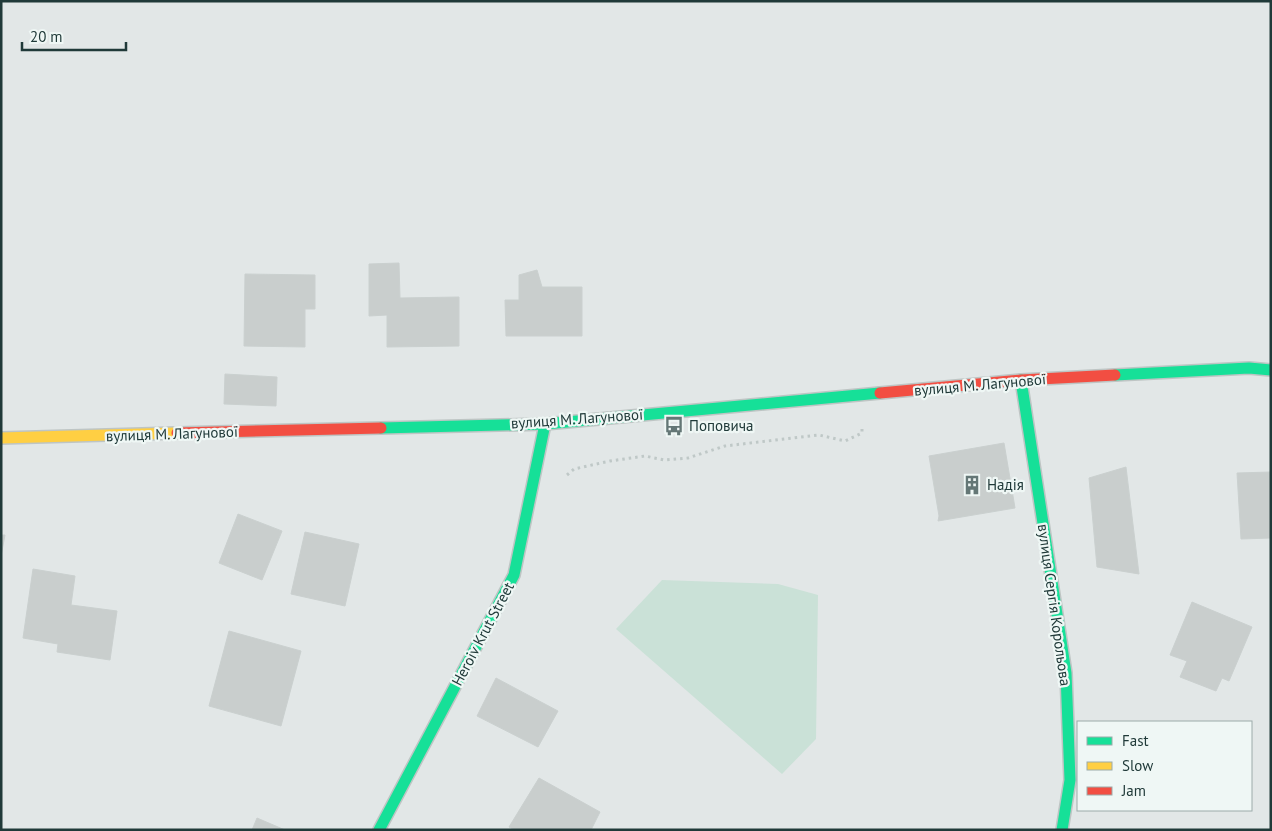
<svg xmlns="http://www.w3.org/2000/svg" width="1272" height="831" font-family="'PT Sans',sans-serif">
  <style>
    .green { fill: #cae1d7 }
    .building { fill: #c9cecd; stroke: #cad0cf }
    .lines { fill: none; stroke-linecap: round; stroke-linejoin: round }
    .fast-casing { stroke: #bec5c4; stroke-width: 14 }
    .slow-casing { stroke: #bec5c4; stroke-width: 14 }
    .jam-casing { stroke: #bec5c4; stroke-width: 14 }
    .path { stroke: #bfc8c7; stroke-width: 3; stroke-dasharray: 2.5 4; stroke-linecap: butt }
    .fast { stroke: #16e098; stroke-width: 11 }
    .slow { stroke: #ffcf43; stroke-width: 11 }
    .jam { stroke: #f24e42; stroke-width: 11 }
    .labels { text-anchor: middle; stroke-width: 4.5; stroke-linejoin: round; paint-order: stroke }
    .street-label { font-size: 15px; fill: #203a39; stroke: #eff7f5 }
    .poi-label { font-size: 15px; fill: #203a39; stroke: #eff7f5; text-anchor: start }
  </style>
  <rect width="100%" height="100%" fill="#e2e7e7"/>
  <polygon class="green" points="662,580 778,584 818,595 816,739 782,774 616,629"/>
  <g class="building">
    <polygon points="399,263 400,298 459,297 459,346 387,347 387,315 369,316 369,264"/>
    <polygon points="537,270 542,287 582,287 582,336 506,336 505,300 519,300 519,275"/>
    <polygon points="245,274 315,275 315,309 305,309 305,347 244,346"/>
    <polygon points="225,374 277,377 276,406 224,404"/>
    <polygon points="1004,443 1015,508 938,521 939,516 929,456"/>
    <polygon points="1126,467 1139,574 1097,567 1089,478"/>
    <polygon points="1271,472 1271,538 1241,539 1237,473"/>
    <polygon points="238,514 282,531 262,580 219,563"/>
    <polygon points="305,532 359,544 345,606 291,594"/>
    <polygon points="1,535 5,535 1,556"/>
    <polygon points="33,569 75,576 71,605 117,611 110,660 57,652 58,644 23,638"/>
    <polygon points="1192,602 1252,627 1229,681 1222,678 1216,691 1180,677 1187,661 1170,655"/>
    <polygon points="229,631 301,651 281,726 209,706"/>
    <polygon points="496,678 558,711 538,747 477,716"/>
    <polygon points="539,778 600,812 591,830 515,830 509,827"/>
    <polygon points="257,818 285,830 252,830"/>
  </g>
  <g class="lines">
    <defs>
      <g id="fast">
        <polyline points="1115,375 1249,368 1271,370"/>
        <polyline points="1021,380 1066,673 1070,780 1062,830"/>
        <polyline points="381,428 545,424 880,393"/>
        <polyline points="379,830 514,575 545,424"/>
      </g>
      <polyline id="slow" points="1,438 177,433"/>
      <g id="jam">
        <polyline points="880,393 1021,380 1115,375"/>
        <polyline points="177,433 381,428"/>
      </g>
    </defs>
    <use href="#fast" class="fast-casing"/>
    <use href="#slow" class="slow-casing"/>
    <use href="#jam" class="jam-casing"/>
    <polyline class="path" points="567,475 574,469 610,461 645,456 664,460 688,458 725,446 819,435 845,441 862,433 862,425"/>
    <use href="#fast" class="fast"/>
    <use href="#slow" class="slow"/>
    <use href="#jam" class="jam"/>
  </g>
  <defs>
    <symbol id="bus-bare" viewBox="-9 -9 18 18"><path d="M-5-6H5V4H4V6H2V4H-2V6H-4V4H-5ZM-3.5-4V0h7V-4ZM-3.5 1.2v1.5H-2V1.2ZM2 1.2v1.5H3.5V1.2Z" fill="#647776" stroke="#eff7f5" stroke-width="2.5" paint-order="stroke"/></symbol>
    <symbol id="building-bare" viewBox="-9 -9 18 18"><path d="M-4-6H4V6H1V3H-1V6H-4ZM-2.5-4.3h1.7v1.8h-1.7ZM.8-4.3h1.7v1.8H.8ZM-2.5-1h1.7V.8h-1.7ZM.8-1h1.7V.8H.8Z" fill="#647776" stroke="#eff7f5" stroke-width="2.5" paint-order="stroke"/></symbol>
  </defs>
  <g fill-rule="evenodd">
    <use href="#bus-bare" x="660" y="412" width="28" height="28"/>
    <use href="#building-bare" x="958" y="471" width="28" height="28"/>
  </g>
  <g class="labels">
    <g class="street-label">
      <text transform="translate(980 385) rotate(-5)" y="5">вулиця М. Лагунової</text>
      <text transform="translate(577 419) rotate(-4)" y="5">вулиця М. Лагунової</text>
      <text transform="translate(172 434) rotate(-2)" y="5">вулиця М. Лагунової</text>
      <text transform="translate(1054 605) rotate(82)" y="5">вулиця Сергія Корольова</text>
      <text transform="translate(483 634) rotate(-62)" y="5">Heroiv Krut Street</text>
    </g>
    <g class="poi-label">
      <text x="689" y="431">Поповича</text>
      <text x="987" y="490">Надія</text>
    </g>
  </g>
  <rect width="1272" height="831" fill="none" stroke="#203a39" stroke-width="5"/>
  <rect x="1077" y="721" width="175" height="90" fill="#eff7f5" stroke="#9cabaa"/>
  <rect x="1087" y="737" width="25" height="8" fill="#16e098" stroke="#9cabaa"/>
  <text x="1122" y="746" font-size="15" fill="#203a39">Fast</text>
  <rect x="1087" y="762" width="25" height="8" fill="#ffcf43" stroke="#9cabaa"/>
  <text x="1122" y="771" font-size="15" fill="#203a39">Slow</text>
  <rect x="1087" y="787" width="25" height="8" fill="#f24e42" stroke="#9cabaa"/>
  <text x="1122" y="796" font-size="15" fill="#203a39">Jam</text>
  <path d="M22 42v8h104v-8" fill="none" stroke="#203a39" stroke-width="2.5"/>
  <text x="30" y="42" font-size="15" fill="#203a39" stroke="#eff7f5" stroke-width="4" paint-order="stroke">20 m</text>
</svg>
